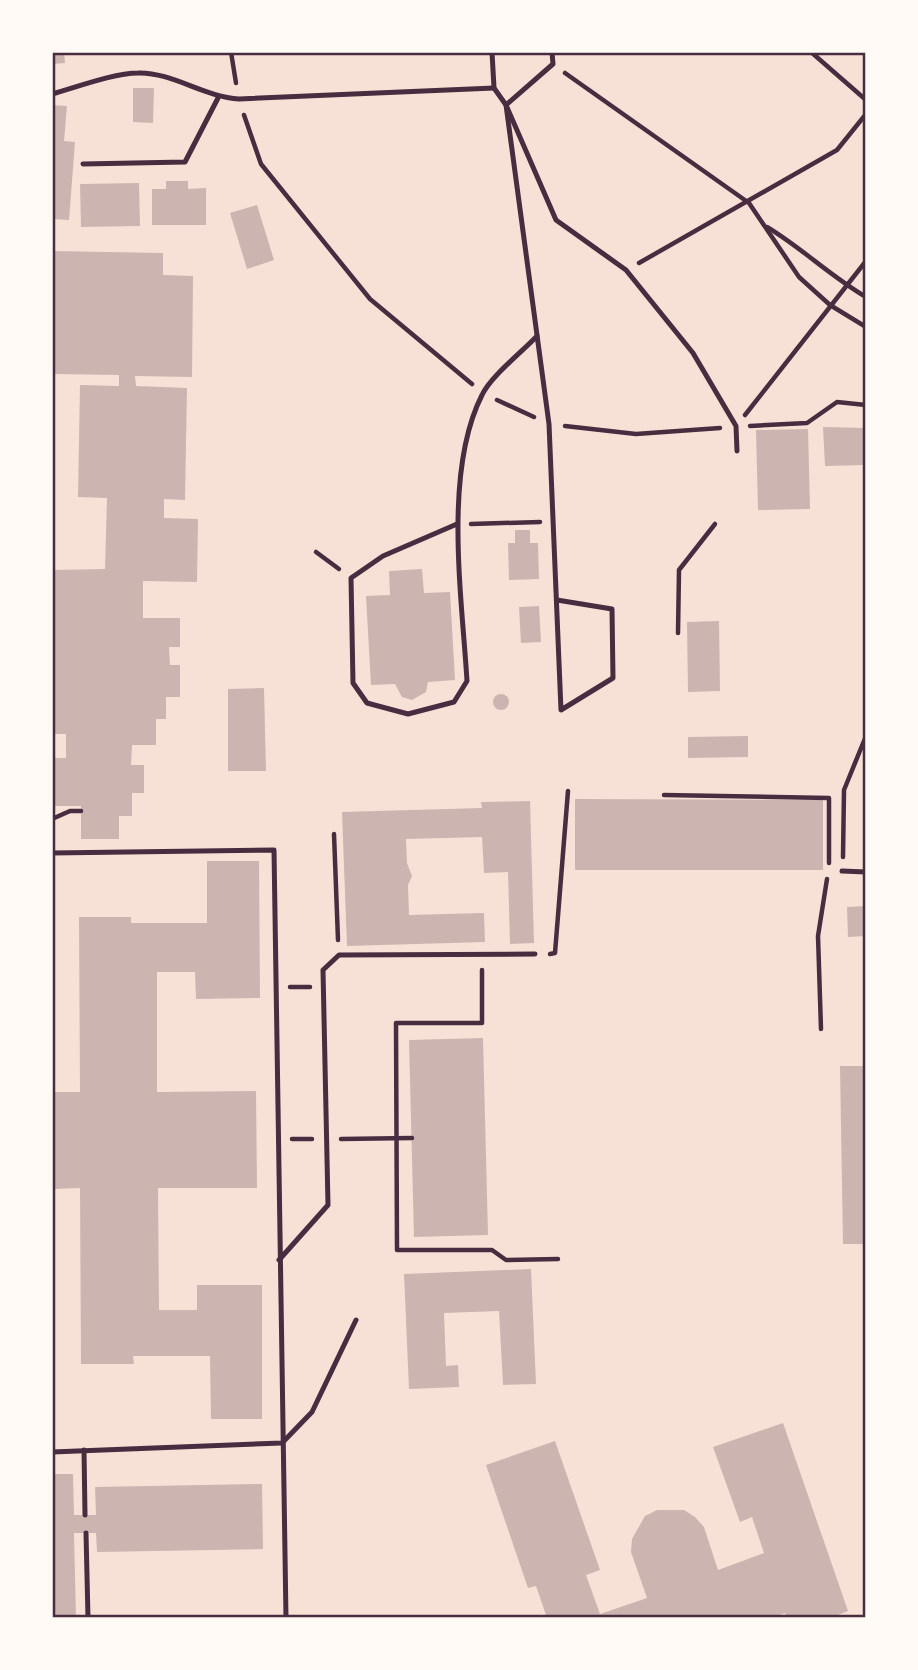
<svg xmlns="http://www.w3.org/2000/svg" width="918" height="1670" font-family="'Work Sans',sans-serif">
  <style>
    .building { fill: #ccb4b1 }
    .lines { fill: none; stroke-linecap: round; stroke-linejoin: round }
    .path { stroke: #4a2c40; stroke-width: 4.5 }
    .service { stroke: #4a2c40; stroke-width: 5 }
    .neatline { fill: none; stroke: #4a2c40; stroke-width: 2.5 }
  </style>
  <rect width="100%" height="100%" fill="#f7e1d7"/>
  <g class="building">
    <polygon points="52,52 64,52 65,63 52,64"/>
    <polygon points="133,88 154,88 153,123 133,122"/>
    <polygon points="52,105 67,106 64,141 75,142 69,220 52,219"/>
    <polygon points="166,181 188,181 188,189 206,188 206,225 152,225 152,189 166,189"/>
    <polygon points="139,183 140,226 81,227 80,184"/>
    <polygon points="257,205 274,260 247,269 230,213"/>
    <polygon points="52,251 163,253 163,275 193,276 192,377 135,376 136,386 187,388 185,500 164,499 164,518 198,519 197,582 143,581 143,618 180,618 180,647 169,647 170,665 180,665 180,697 166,697 166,719 156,719 156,745 132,745 131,765 144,765 144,793 132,793 132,816 119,816 119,839 81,839 81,806 52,806 52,758 66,758 66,734 52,734 52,570 105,569 107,498 78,497 80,385 119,386 119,375 52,374"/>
    <polygon points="823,427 866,428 866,465 825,466"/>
    <polygon points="808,429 810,509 758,510 756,430"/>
    <polygon points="515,530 530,530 530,543 538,543 539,579 509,580 508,543 515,543"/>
    <polygon points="422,569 424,593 450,592 455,680 428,682 426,692 412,700 402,697 395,684 371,685 366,596 390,595 389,571"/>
    <polygon points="539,606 541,642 521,643 519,607"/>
    <polygon points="719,621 720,691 688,692 687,622"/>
    <polygon points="264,688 266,771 228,771 228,689"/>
    <circle cx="501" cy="702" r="8"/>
    <polygon points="748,736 748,757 688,758 688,737"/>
    <polygon points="575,799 823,800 823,870 575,870"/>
    <polygon points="530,801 534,943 510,944 508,872 484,873 482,837 406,839 407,863 412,876 408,885 409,915 484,913 485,942 347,946 342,812 482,808 481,802"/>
    <polygon points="207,861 259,861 260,998 196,999 195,972 157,972 157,1092 256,1091 257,1188 158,1188 159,1310 197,1310 197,1285 262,1285 262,1419 211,1419 210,1356 133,1356 134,1364 81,1364 80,1188 52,1189 52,1092 80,1092 79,917 131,917 131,923 207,923"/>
    <polygon points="866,906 866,936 848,937 847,907"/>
    <polygon points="483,1038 488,1235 414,1237 409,1040"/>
    <polygon points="840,1066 863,1066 866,1244 843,1244"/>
    <polygon points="531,1269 536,1384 503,1385 499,1311 444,1313 446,1366 458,1365 459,1387 409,1389 404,1274"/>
    <polygon points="783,1423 848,1611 830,1618 787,1618 785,1613 771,1618 547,1618 536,1586 528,1588 486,1465 555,1441 600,1570 586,1575 600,1614 647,1598 631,1552 632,1539 645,1516 657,1510 684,1510 695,1517 704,1527 718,1570 764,1553 752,1517 740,1522 713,1447"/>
    <polygon points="52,1474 73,1474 74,1515 96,1515 95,1487 262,1484 263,1549 97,1552 96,1533 74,1533 76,1618 52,1618"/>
  </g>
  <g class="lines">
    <g class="path">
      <polyline points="231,52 236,83"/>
      <polyline points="811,52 866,100"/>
      <polyline points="565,73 749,203 799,277 830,305 866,327"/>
      <polyline points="244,115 261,164 370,299 472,384"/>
      <path d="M 767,227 C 802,248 830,276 866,297"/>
      <polyline points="639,263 837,150 866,114"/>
      <polyline points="497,400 534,417"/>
      <polyline points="745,415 866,261"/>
      <polyline points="565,426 636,434 720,428"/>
      <polyline points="750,426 807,423 837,402 866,405"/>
      <polyline points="471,524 540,522"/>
      <polyline points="316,552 339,569"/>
      <polyline points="678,633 679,570 715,524"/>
      <polyline points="664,795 829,798 829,863"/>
      <polyline points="52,819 70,811 81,811"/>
      <polyline points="334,834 338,940"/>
      <polyline points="843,857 844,790 866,736"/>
      <polyline points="550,954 555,953 568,791"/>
      <polyline points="482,970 482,1023 396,1023 397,1250 492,1250 506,1260 558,1259"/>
      <polyline points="290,987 310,987"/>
      <polyline points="821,1029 818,936 827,879"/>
      <polyline points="292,1139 312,1139"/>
      <polyline points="341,1139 412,1138"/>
    </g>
    <g class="service">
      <polyline points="492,52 494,88 506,105 549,424 561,710 613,678 612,609 557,600"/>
      <polyline points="552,52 553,64 506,105 556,220 626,270 693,353 736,426 737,451"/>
      <path d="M 52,94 C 77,87 114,73 138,73 C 172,72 204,97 239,99 L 494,88"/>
      <polyline points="83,164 185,162 218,98"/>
      <polyline points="866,519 866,594"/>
      <path d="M 457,524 L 383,556 L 351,578 L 353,683 L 367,703 L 408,714 L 454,702 L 467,681 C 462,597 443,472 482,395 C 491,376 522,352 537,336"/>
      <polyline points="52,853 274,850 286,1618"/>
      <polyline points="842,871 866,872"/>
      <polyline points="279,1260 328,1205 323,970 339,955 535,954"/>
      <polyline points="84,1450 85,1515"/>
      <polyline points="52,1452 282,1443 312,1412 356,1320"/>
      <polyline points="86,1533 88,1618"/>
    </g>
  </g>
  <rect width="918" height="1670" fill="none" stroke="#fffaf5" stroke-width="108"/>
  <rect x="54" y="54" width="810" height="1562" class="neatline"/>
</svg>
